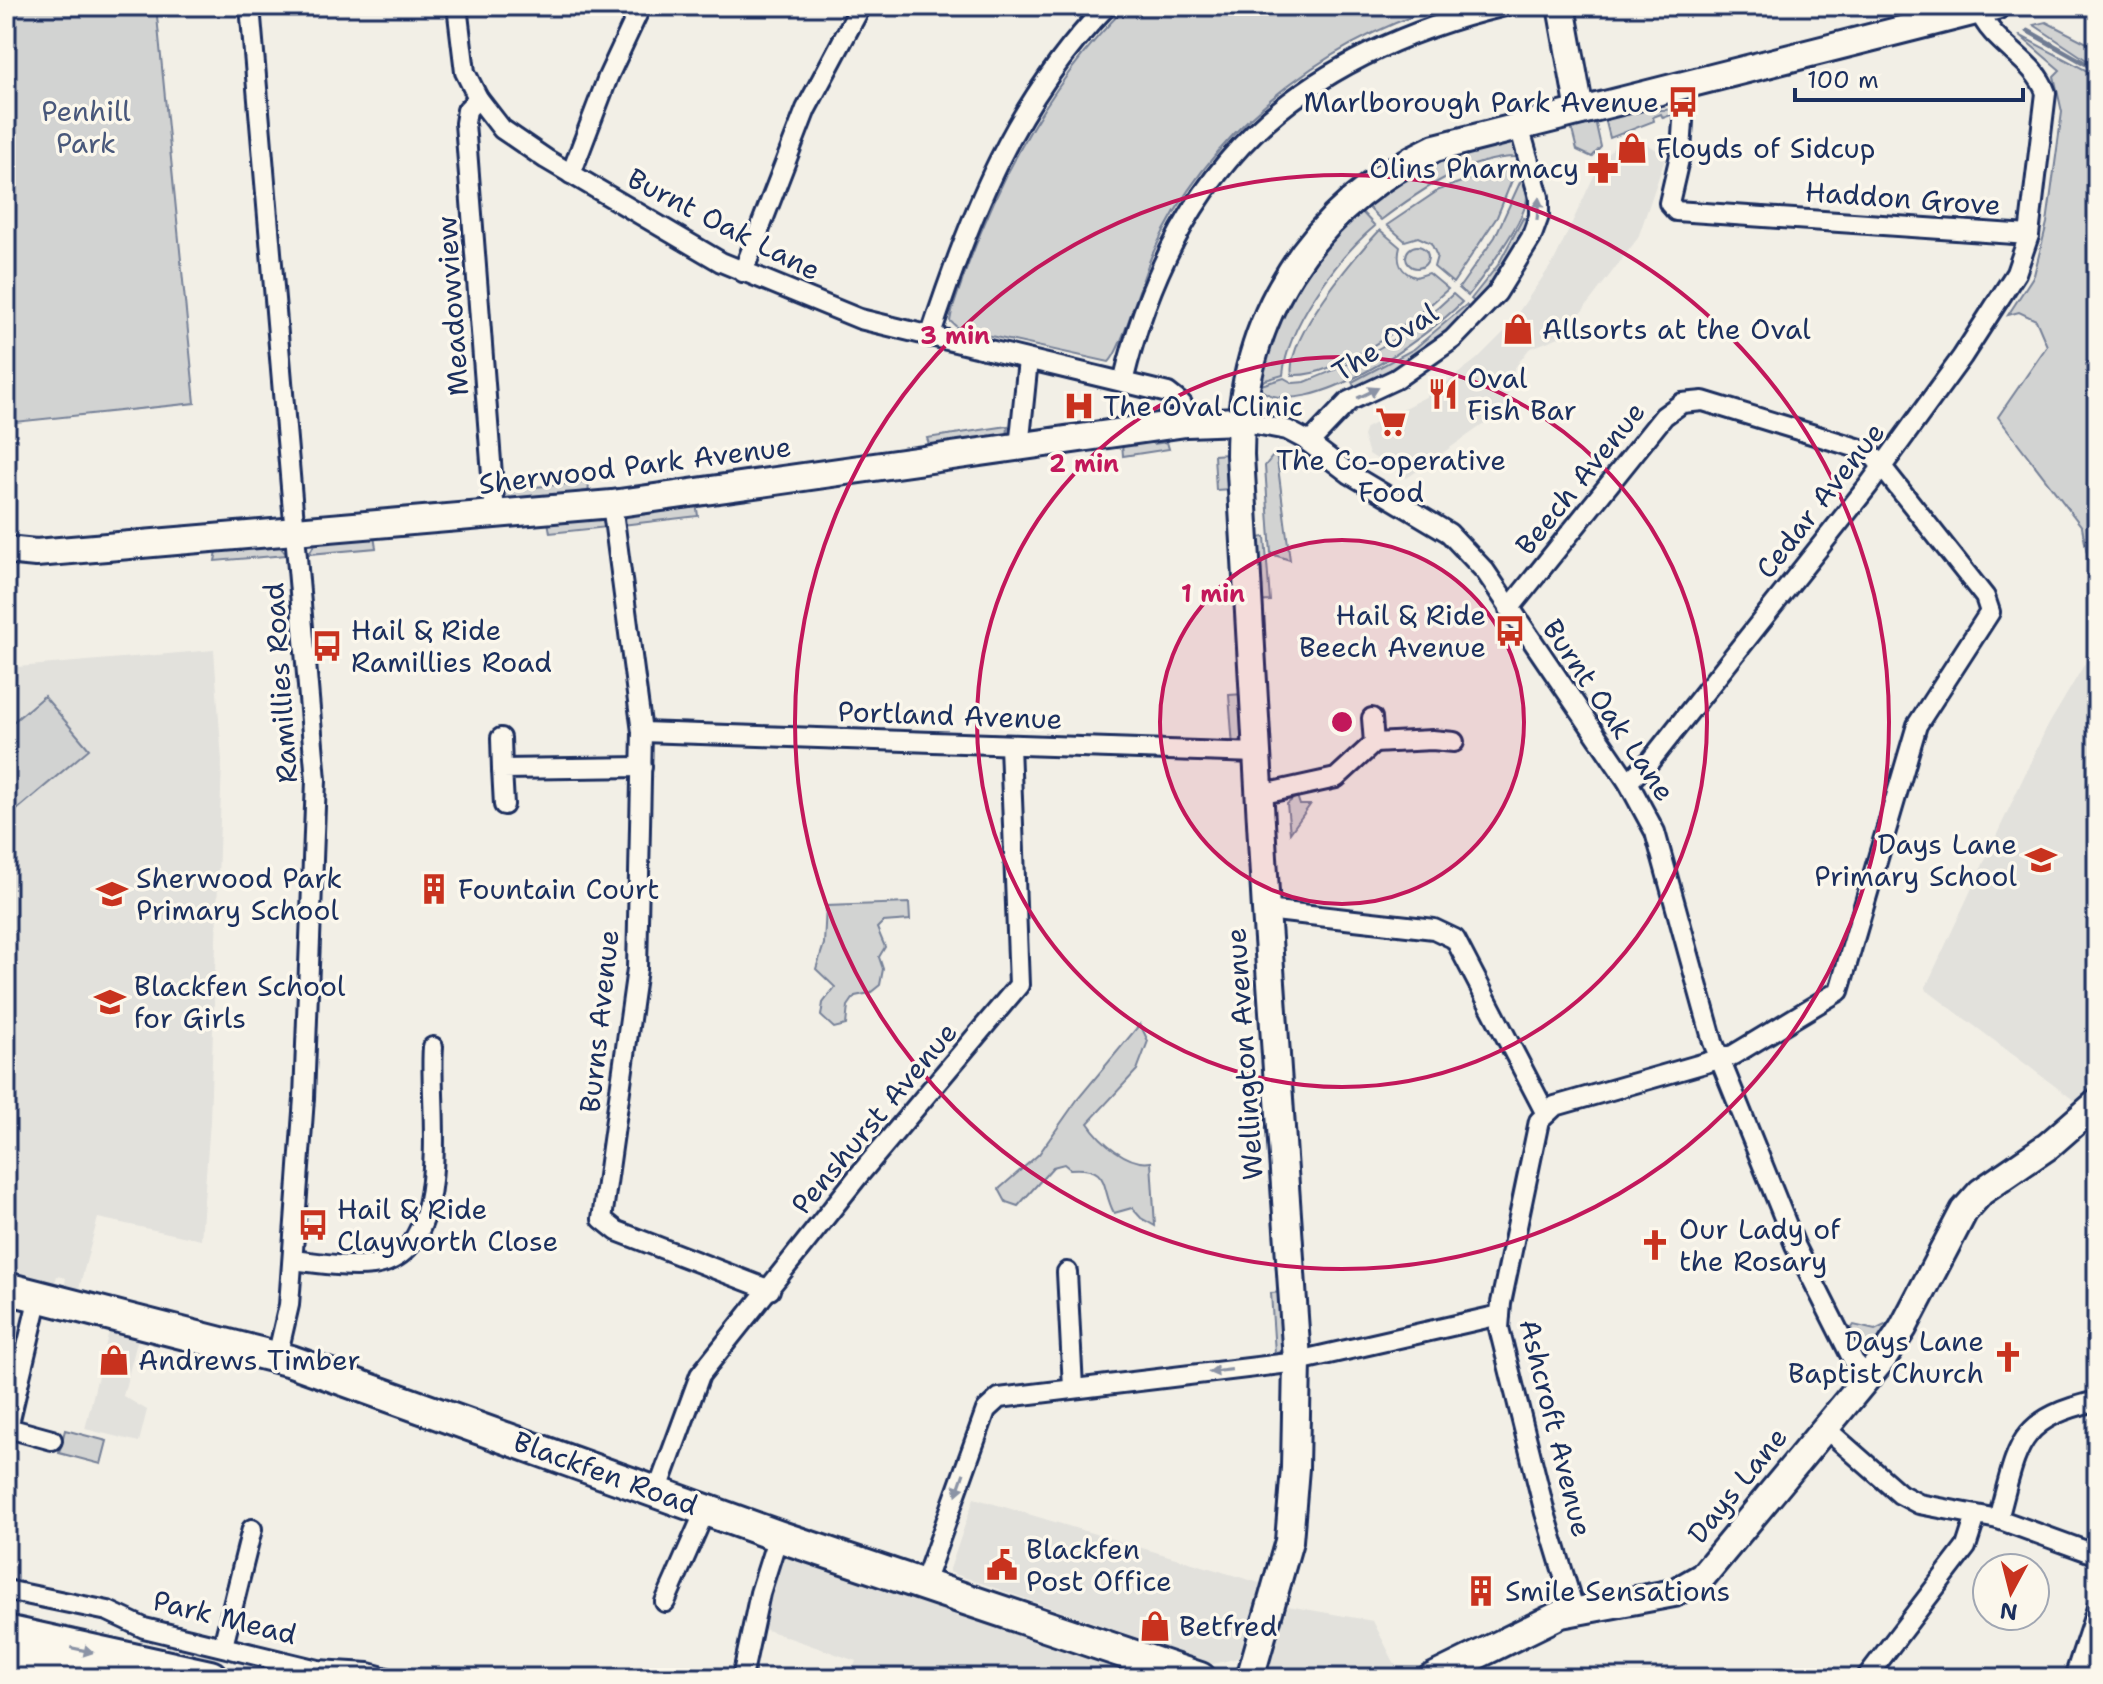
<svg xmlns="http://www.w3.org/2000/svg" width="2103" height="1684" font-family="'Shantell Sans',sans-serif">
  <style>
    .built { fill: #e2e1dc }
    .green { fill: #d2d3d2; stroke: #768198; stroke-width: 2 }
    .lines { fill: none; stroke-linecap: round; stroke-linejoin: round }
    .stream { stroke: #707b93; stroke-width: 5 }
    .street-casing { stroke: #1b2f5e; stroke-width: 24 }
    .secondary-casing { stroke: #1b2f5e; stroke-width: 32 }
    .primary-casing { stroke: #1b2f5e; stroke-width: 36 }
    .highway-casing { stroke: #1b2f5e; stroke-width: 40 }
    .street { stroke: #fbf7ec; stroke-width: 18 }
    .secondary { stroke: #fbf7ec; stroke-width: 26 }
    .primary { stroke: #fbf7ec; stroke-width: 30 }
    .highway { stroke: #fbf7ec; stroke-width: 34 }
    .oneway { fill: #8b93a5 }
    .ring { fill: none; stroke: #c2185b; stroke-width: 4 }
    .labels { text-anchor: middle; stroke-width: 7; stroke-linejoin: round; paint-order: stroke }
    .poi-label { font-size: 28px; fill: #1b2f5e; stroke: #fbf7ec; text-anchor: start }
    .park-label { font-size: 28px; fill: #49587b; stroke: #fbf7ec }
    .street-label { font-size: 28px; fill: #1b2f5e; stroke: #fbf7ec }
    .centre { fill: #c2185b; stroke: #fbf7ec; stroke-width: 4 }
    .ring-label { font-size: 24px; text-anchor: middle; font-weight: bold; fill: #c2185b; stroke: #fbf7ec; stroke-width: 7; stroke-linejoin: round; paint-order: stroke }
  </style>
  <rect width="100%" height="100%" fill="#f2efe6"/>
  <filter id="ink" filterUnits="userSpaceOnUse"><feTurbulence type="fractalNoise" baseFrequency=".0125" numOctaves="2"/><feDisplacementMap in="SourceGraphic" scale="16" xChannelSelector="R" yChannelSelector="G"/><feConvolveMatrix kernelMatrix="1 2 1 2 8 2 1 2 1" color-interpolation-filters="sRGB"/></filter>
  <g filter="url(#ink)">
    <g class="built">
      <polygon points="1638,138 1666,156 1638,238 1564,335 1529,349 1514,369 1504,410 1407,478 1369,454 1363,436 1366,428 1433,393 1477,359 1506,330 1554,261 1601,161 1618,143"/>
      <polygon points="2097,643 2097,1086 2079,1104 1925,989 2045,731"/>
      <polygon points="214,650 222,761 210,1121 201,1240 98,1218 78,1292 64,1288 66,1278 57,1276 54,1286 6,1273 6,668"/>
      <polygon points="109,1331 138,1338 123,1396 147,1410 139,1442 85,1429"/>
      <polygon points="974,1498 1263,1584 1238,1658 1213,1664 949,1572"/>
      <polygon points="778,1543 1169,1678 850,1678 856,1661 761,1628"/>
      <polygon points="1288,1606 1373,1621 1402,1678 1277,1678 1269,1665"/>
    </g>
    <g class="green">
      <polygon points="6,6 156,6 195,403 6,423"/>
      <path d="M 1127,6 L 1443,6 C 1317,44 1207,134 1152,255 C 1142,277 1122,350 1109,362 L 959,329 L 950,321 L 952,311 C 989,197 1041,90 1127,6 Z"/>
      <polygon points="2046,22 2097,48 2097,67 2034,25"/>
      <polygon points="2019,35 2097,76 2097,606 2082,527 1998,417 2047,346 2036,320 2019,312 2008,315 2034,275 2047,223 2062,112 2054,76 2060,70"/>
      <polygon points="1677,109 1679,112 1663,118 1661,114 1653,117 1654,121 1610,138 1605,118 1630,112"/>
      <polygon points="1595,120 1601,147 1592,157 1577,150 1571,126"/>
      <path d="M 1512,141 L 1517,157 C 1468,157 1418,192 1381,220 L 1365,204 L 1438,158 Z"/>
      <polygon points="1511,164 1516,166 1515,173 1497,217 1453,283 1434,267 1437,256 1431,243 1418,237 1405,241 1387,225 1439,190"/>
      <path d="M 1522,178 C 1523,184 1527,191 1527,197 C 1527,218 1482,278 1468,296 L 1459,288 L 1495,237 Z"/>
      <path d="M 1359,209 L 1375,226 C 1338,257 1287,326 1283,375 L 1262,381 C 1258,365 1265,354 1271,339 C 1292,284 1319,252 1359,209 Z"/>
      <polygon points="1523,218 1530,221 1477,304 1471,299 1498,265"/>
      <path d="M 1380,230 L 1400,247 C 1396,262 1401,273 1416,277 L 1429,273 L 1448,289 C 1416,319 1337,378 1292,375 C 1285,339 1355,256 1380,230 Z"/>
      <circle cx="1417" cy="257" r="11"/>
      <path d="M 1453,294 L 1462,302 C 1429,336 1307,424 1261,390 L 1261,385 L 1284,378 L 1293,383 L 1305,382 C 1361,360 1410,336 1453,294 Z"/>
      <path d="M 1466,305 L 1471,310 C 1436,343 1399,368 1355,388 L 1352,382 L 1414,349 Z"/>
      <polygon points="1008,426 1007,437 931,450 927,438"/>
      <polygon points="1152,438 1154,444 1167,442 1169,449 1123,456 1122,442"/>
      <polygon points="1276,452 1290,560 1271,554 1265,466"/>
      <polygon points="1228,454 1230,489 1216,490 1214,455"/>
      <polygon points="589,482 588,497 506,501 500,490"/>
      <polygon points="696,502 698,516 622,525 628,514"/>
      <polygon points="600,516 608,527 550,533 548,521"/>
      <polygon points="374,536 376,548 309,554 316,541"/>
      <polygon points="1265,537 1270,601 1255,602 1258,538"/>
      <polygon points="277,543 287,555 215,561 218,546"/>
      <polygon points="1244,694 1245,736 1233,747 1229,695"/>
      <polygon points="44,696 89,749 6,819 6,728"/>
      <polygon points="1297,796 1300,805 1310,805 1290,833 1287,804"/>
      <polygon points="909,903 910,920 883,922 877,928 885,947 879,957 883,969 880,985 870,993 855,996 848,1006 846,1025 834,1028 821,1016 823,1003 835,987 816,969 824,944 826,906"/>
      <path d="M 1140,1024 L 1148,1041 L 1137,1070 L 1088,1123 C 1100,1141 1128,1166 1151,1162 L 1155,1226 L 1141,1218 L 1132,1208 L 1114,1213 C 1100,1187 1112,1166 1070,1169 L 1064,1164 L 1053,1167 L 1018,1206 L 1006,1202 L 999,1189 L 1039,1154 L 1077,1100 Z"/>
      <polygon points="1284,1292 1287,1351 1275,1353 1271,1293"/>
      <polygon points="1893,1321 1877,1346 1867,1352 1860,1348 1851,1329 1854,1325 1875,1330"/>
      <polygon points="65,1430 107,1441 101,1464 59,1453"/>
    </g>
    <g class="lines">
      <polyline class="stream" points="2028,31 2097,70"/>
      <defs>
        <g id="street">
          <polyline points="250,6 316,780 304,1098 289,1305 277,1357"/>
          <polyline points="457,6 465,72 478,98 502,129 546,159 721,262 860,319 1168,393 1182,404 1186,423"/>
          <polyline points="478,98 467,110 465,123 495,514"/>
          <path d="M 1683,121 L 1681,151 L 1669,203 L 1676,211 L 2029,235 L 2046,93 C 2034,58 1992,45 1979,10"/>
          <polyline points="571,174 608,77 641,6"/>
          <polyline points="743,272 806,109 861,6"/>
          <path d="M 930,337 C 970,215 1015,99 1107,6"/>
          <path d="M 1123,382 C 1174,169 1294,56 1505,6"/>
          <polyline points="1240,421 1287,430 1304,439 1350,474 1449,533 1485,571 1628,782 1655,832 1713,1042 1795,1245 1854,1362 1869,1378"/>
          <polyline points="1309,443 1349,401 1396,379 1453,339 1497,293 1531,238 1539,216 1539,197 1519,126"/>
          <polyline points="1019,448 1028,360"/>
          <polyline points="612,504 642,732 637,969 602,1219 617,1231 770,1290"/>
          <polyline points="1509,609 1664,416 1682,403 1703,401 1864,450 1875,458 1985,597 1990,612 1917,725 1839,991 1733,1055 1555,1106 1539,1121 1501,1303 1499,1328 1545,1513 1574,1609"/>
          <polyline points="642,732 1257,753"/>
          <polyline points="501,738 502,769"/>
          <polyline points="1374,743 1432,740 1454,742"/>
          <polyline points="1628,782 1651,760 1868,486 1962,357 2016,273 2029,235"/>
          <polyline points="1259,795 1336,778 1374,743 1372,718"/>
          <polyline points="504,805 502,769 642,767"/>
          <polyline points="1266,910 1434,929 1455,939 1545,1112"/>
          <path d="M 293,1260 C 319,1263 347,1268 373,1265 C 457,1254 428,1105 433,1047"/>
          <polyline points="1067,1272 1073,1388"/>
          <polyline points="39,1296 8,1428 52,1440"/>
          <polyline points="1825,1428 1900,1494 1919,1504 1998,1519 2097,1555"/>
          <polyline points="657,1492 700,1375 859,1175 1019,985 1010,745"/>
          <path d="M 1998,1519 C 2018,1447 2015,1419 2097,1401"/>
          <polyline points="923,1586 986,1410 999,1398 1289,1363 1500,1315"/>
          <polyline points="6,1590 108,1611 144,1628 318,1670 369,1673 387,1678"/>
          <polyline points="665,1602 706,1509"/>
          <polyline points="223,1646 252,1529"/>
          <polyline points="742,1678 760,1593 778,1536"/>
          <polyline points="1866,1678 1966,1547 1976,1516"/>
          <polyline points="2074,1678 2097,1608"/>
        </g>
        <g id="secondary">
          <polyline points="1561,6 1580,111"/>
          <polyline points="6,550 36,553 612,504 1186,423 1240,421"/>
          <path d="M 1250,1678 L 1289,1541 L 1295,1468 L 1297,1360 L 1266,910 L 1240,455 C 1240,318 1311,206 1435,148 L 1996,6"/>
          <polyline points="1431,1678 1561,1614 1674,1593 1702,1577 1884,1357 1903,1328 1964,1211 1981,1192 2048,1146 2097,1103"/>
        </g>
        <polyline id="primary" points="6,1288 291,1361 778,1536 1200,1678"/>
        <g id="highway">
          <polyline points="6,1633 210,1678"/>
          <polyline points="6,1663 76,1678"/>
        </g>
      </defs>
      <use href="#street" class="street-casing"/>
      <use href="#secondary" class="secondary-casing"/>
      <use href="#primary" class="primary-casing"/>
      <use href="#highway" class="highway-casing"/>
      <use href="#street" class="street"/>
      <use href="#secondary" class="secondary"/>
      <use href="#primary" class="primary"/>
      <use href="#highway" class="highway"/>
    </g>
    <defs><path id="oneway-solid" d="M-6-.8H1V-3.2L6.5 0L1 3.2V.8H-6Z" transform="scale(2)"/></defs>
    <g class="oneway">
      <use href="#oneway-solid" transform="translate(1538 209) rotate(-85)"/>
      <use href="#oneway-solid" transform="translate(1368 393) rotate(-26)"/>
      <use href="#oneway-solid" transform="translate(1220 1371) rotate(173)"/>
      <use href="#oneway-solid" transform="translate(960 1484) rotate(109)"/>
      <use href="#oneway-solid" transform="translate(82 1650) rotate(12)"/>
    </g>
  </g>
  <circle cx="1342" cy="722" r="182" fill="#c2185b" fill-opacity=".12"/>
  <g class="ring">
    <circle cx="1342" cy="722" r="182"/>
    <circle cx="1342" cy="722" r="365"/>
    <circle cx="1342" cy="722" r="547"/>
  </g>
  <defs>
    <symbol id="bus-bare" viewBox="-9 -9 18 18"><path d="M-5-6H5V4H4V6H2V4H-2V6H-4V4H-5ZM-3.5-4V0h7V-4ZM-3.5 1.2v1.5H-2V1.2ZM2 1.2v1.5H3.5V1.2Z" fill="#c8321e" stroke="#fbf7ec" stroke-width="2.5" paint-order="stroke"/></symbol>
    <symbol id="shop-bare" viewBox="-9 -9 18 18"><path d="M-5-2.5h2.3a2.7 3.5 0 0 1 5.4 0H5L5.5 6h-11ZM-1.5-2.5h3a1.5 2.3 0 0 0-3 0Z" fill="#c8321e" stroke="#fbf7ec" stroke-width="2.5" paint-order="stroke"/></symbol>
    <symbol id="pharmacy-bare" viewBox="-9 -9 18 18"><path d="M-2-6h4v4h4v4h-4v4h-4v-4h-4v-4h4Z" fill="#c8321e" stroke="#fbf7ec" stroke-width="2.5" paint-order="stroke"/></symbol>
    <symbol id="restaurant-bare" viewBox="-9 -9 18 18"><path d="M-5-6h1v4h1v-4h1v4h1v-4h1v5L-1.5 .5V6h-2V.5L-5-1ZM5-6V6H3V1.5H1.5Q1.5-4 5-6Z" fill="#c8321e" stroke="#fbf7ec" stroke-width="2.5" paint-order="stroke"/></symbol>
    <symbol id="hospital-bare" viewBox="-9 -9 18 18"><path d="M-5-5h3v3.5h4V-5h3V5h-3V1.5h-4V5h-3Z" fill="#c8321e" stroke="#fbf7ec" stroke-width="2.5" paint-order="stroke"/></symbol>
    <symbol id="supermarket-bare" viewBox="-9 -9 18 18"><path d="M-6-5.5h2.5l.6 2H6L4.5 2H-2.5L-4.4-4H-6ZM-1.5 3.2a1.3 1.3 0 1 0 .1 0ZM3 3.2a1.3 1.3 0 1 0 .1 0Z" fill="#c8321e" stroke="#fbf7ec" stroke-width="2.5" paint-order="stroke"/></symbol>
    <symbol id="school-bare" viewBox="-9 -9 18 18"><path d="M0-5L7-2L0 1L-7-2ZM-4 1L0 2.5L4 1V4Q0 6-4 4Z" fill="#c8321e" stroke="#fbf7ec" stroke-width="2.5" paint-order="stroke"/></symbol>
    <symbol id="building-bare" viewBox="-9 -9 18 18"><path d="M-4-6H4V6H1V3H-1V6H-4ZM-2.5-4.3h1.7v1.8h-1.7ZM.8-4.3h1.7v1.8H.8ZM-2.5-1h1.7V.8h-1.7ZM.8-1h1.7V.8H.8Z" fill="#c8321e" stroke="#fbf7ec" stroke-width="2.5" paint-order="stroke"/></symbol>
    <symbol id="church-bare" viewBox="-9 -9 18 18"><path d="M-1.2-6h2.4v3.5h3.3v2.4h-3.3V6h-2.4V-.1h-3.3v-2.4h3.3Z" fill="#c8321e" stroke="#fbf7ec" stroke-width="2.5" paint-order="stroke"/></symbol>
    <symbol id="civic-bare" viewBox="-9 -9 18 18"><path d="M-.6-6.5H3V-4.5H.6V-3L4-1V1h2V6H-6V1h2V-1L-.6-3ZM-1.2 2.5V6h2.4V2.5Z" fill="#c8321e" stroke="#fbf7ec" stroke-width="2.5" paint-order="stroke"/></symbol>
  </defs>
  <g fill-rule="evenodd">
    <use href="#bus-bare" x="1661" y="80" width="44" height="44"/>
    <use href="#shop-bare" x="1610" y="126" width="44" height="44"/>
    <use href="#pharmacy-bare" x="1581" y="146" width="44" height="44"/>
    <use href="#shop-bare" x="1496" y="307" width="44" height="44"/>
    <use href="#restaurant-bare" x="1421" y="372" width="44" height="44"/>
    <use href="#hospital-bare" x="1057" y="384" width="44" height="44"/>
    <use href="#supermarket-bare" x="1369" y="400" width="44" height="44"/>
    <use href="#bus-bare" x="1488" y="609" width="44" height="44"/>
    <use href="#bus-bare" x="305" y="624" width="44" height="44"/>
    <use href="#school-bare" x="2019" y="838" width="44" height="44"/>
    <use href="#building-bare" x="412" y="867" width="44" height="44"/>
    <use href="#school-bare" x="90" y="872" width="44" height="44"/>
    <use href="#school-bare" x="88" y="980" width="44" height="44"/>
    <use href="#bus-bare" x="291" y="1203" width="44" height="44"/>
    <use href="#church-bare" x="1633" y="1223" width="44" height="44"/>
    <use href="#church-bare" x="1986" y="1335" width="44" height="44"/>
    <use href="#shop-bare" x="92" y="1338" width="44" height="44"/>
    <use href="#civic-bare" x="980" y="1543" width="44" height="44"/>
    <use href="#building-bare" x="1459" y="1569" width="44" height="44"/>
    <use href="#shop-bare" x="1133" y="1604" width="44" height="44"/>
  </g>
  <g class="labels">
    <g class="poi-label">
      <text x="1659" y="112" text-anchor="end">Marlborough Park Avenue</text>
      <text x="1656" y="158">Floyds of Sidcup</text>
      <text x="1579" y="178" text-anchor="end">Olins Pharmacy</text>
      <text x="1542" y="339">Allsorts at the Oval</text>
      <text x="1467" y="388">Oval<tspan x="1467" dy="32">Fish Bar</tspan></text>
      <text x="1103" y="416">The Oval Clinic</text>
      <text x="1391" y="470" text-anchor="middle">The Co-operative<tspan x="1391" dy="32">Food</tspan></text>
      <text x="1486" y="625" text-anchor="end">Hail &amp; Ride<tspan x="1486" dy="32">Beech Avenue</tspan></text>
      <text x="351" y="640">Hail &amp; Ride<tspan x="351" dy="32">Ramillies Road</tspan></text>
      <text x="2017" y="854" text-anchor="end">Days Lane<tspan x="2017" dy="32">Primary School</tspan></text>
      <text x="136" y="888">Sherwood Park<tspan x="136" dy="32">Primary School</tspan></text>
      <text x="458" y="899">Fountain Court</text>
      <text x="134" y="996">Blackfen School<tspan x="134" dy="32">for Girls</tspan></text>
      <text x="337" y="1219">Hail &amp; Ride<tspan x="337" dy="32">Clayworth Close</tspan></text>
      <text x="1679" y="1239">Our Lady of<tspan x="1679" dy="32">the Rosary</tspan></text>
      <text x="1984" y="1351" text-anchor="end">Days Lane<tspan x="1984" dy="32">Baptist Church</tspan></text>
      <text x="138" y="1370">Andrews Timber</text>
      <text x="1026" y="1559">Blackfen<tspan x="1026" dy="32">Post Office</tspan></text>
      <text x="1505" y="1601">Smile Sensations</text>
      <text x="1179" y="1636">Betfred</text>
    </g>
    <g class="park-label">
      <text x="86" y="121">Penhill<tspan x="86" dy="32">Park</tspan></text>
    </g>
    <g class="street-label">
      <text transform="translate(1903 198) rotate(4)" y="10">Haddon Grove</text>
      <text transform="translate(724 224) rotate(27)" y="10">Burnt Oak Lane</text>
      <text transform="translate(452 306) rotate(-94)" y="10">Meadowview</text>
      <text transform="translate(1385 342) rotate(-33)" y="10">The Oval</text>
      <text transform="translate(635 465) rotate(-7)" y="10">Sherwood Park Avenue</text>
      <text transform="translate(1580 478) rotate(-51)" y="10">Beech Avenue</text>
      <text transform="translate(1820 500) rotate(-52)" y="10">Cedar Avenue</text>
      <text transform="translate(280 683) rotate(-94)" y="10">Ramillies Road</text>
      <text transform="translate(1609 710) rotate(56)" y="10">Burnt Oak Lane</text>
      <text transform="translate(950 715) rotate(2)" y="10">Portland Avenue</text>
      <text transform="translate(599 1021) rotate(-84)" y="10">Burns Avenue</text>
      <text transform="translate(1244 1054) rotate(-94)" y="10">Wellington Avenue</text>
      <text transform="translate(874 1118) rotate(-50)" y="10">Penshurst Avenue</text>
      <text transform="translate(1556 1428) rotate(76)" y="10">Ashcroft Avenue</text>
      <text transform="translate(606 1473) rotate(20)" y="10">Blackfen Road</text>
      <text transform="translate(1737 1485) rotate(-51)" y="10">Days Lane</text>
      <text transform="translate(225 1617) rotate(14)" y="10">Park Mead</text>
    </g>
  </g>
  <circle cx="1342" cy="722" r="12" class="centre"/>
  <g class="ring-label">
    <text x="955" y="344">3 min</text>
    <text x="1084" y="472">2 min</text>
    <text x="1213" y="602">1 min</text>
  </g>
  <rect width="2103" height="1684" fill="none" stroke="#fbf7ec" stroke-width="32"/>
  <rect x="16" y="16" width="2071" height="1652" fill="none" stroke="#1b2f5e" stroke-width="3" filter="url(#ink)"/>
  <g transform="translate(2011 1592) rotate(187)"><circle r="38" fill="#fbf7ec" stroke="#a1a7b3" stroke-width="2"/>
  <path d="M0-6L14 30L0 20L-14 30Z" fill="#c8321e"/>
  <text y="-12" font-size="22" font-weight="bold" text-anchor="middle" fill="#1b2f5e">N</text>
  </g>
  <path d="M1795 88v12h228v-12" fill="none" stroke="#1b2f5e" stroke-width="4"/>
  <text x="1807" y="88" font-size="24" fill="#1b2f5e" stroke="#fbf7ec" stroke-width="6" paint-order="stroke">100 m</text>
</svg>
